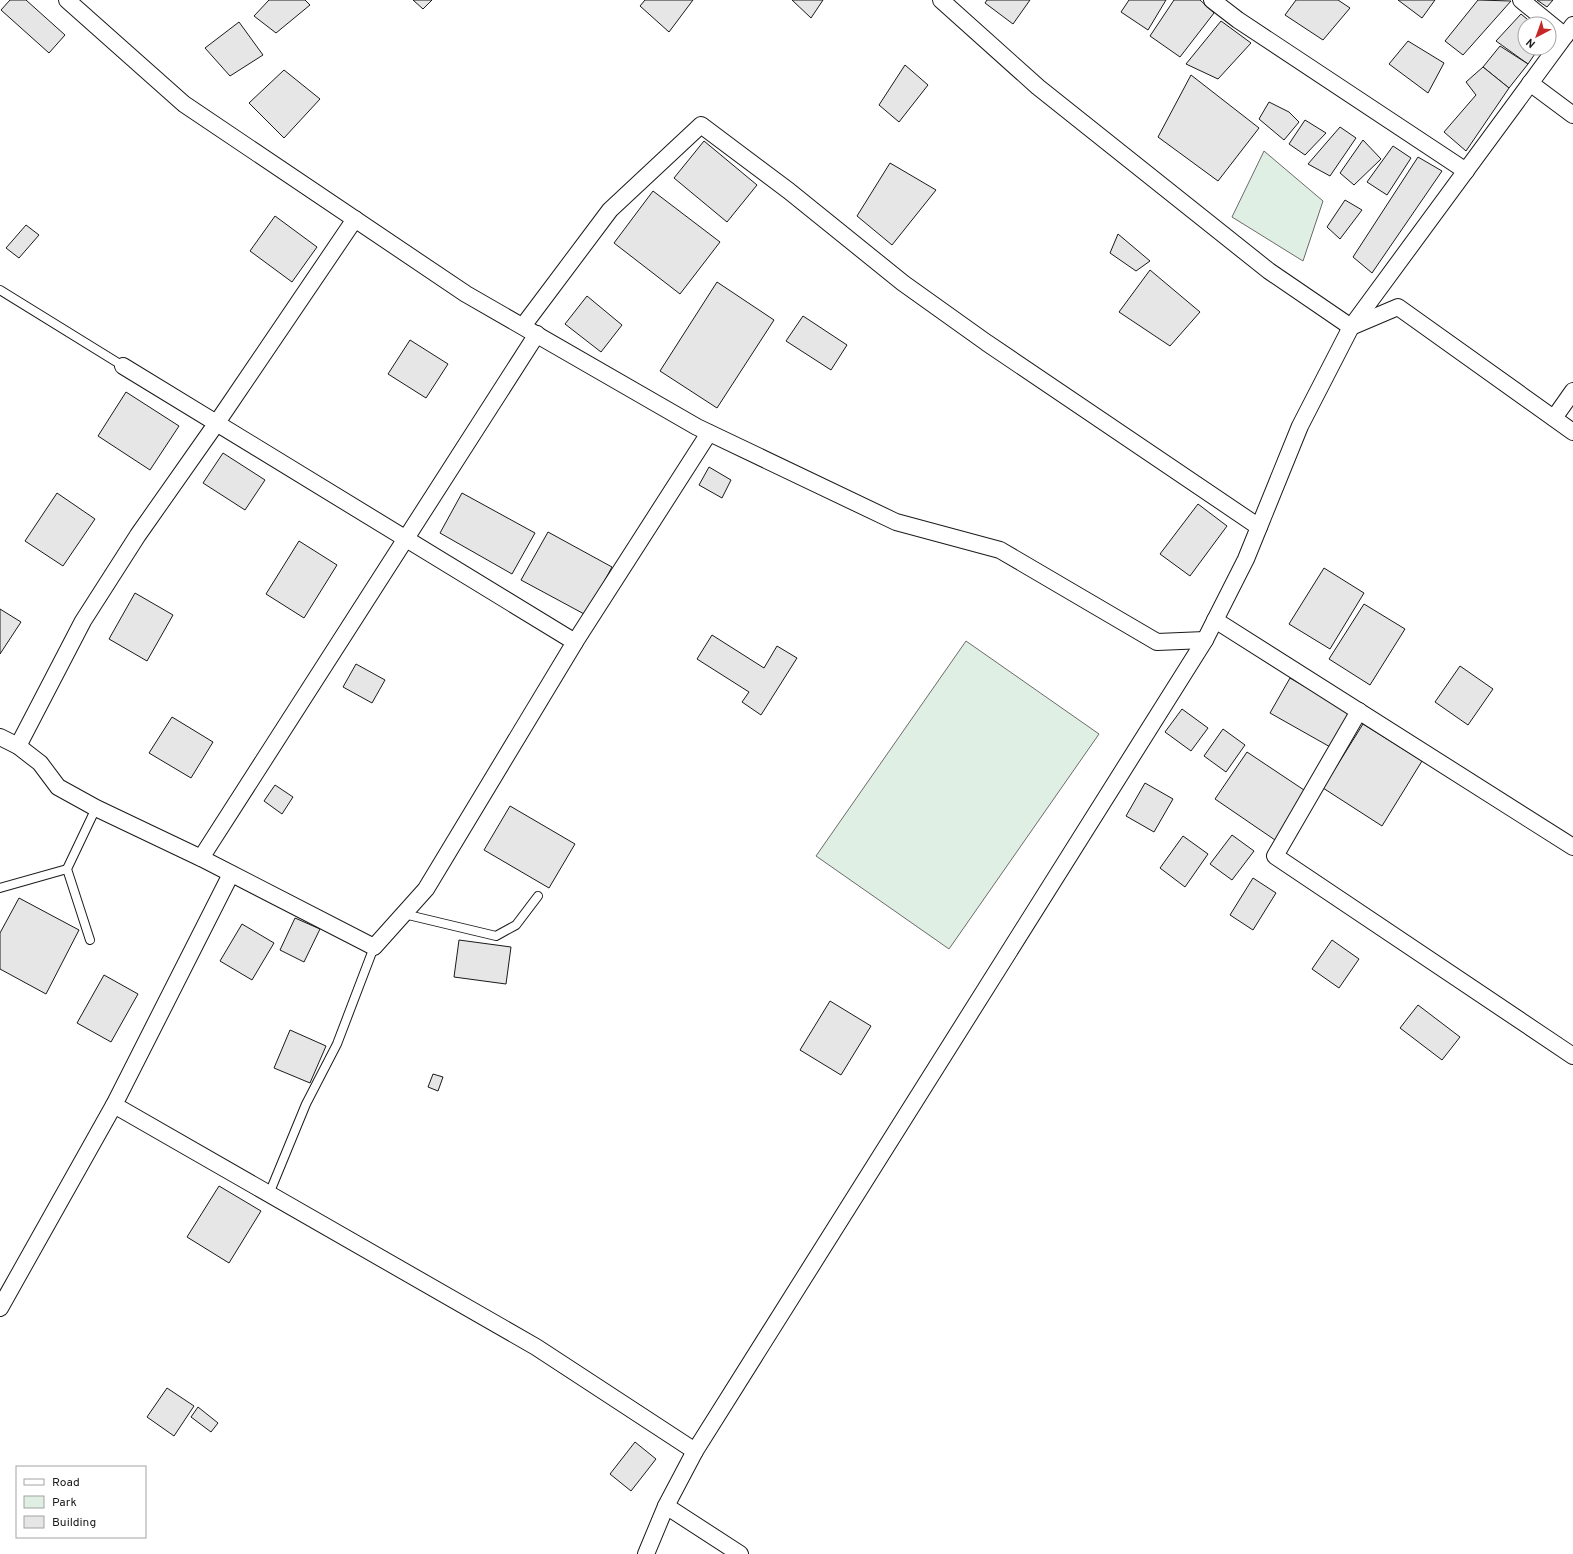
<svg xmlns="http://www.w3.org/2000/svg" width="1573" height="1554" font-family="Overpass,sans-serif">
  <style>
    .green { fill: #e0efe3; stroke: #6a6a6a }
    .building { fill: #e6e6e6; stroke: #1a1a1a }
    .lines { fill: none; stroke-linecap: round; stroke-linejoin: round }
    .lane-casing { stroke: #1a1a1a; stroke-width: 10 }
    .street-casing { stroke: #1a1a1a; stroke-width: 18 }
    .lane { stroke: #fff; stroke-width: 8 }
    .street { stroke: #fff; stroke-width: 16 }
  </style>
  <rect width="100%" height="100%" fill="#fff"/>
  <g class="green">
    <polygon points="1264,151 1323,201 1303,261 1232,217"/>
    <polygon points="966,641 1099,734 949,949 816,856"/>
  </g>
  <g class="building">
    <polygon points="10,0 26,0 65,35 49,53 1,10"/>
    <polygon points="269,0 305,0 310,5 276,33 254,16"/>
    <polygon points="413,0 432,0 423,9"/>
    <polygon points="645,0 693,0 669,32 640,6"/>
    <polygon points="792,0 823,0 811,18"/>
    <polygon points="987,0 1030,0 1013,24 985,3"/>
    <polygon points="1129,0 1166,0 1148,30 1121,12"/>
    <polygon points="1174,0 1200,0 1214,13 1180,57 1150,36"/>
    <polygon points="1296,0 1338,0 1350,8 1323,40 1285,15"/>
    <polygon points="1398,0 1435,0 1422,18"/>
    <polygon points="1478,0 1511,1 1463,55 1445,41"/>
    <polygon points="1537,0 1553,0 1547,7"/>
    <polygon points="1521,14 1533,24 1525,24 1525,48 1539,48 1528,64 1496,41"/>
    <polygon points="1221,21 1251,43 1218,79 1186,64"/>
    <polygon points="239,22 263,55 230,76 205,48"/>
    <polygon points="1408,41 1444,63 1428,93 1389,64"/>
    <polygon points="1500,46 1528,64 1509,88 1483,67"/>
    <polygon points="905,65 928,85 899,122 879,105"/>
    <polygon points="1483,67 1509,88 1466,151 1444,132 1476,95 1466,82"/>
    <polygon points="284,70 320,99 284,138 249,103"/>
    <polygon points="1191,75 1259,128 1218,181 1158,137"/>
    <polygon points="1269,102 1289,112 1299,122 1284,140 1259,119"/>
    <polygon points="1305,120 1326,133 1305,155 1289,144"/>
    <polygon points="1340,127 1356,138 1330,176 1308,164"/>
    <polygon points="1363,140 1381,159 1354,185 1340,173"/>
    <polygon points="704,141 757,185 727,222 674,178"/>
    <polygon points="1393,146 1411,158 1387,195 1367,182"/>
    <polygon points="1418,157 1442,171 1372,273 1353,257"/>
    <polygon points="890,163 936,190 892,245 857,216"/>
    <polygon points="653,191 720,242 680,294 614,243"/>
    <polygon points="1345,200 1362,210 1340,239 1327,227"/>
    <polygon points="275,216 317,247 292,282 250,251"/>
    <polygon points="26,225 39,235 19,258 6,248"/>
    <polygon points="1118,234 1150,261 1136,271 1110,253"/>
    <polygon points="1150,270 1200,312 1170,346 1119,312"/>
    <polygon points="717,282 774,320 717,408 660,371"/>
    <polygon points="587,296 622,325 601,352 565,324"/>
    <polygon points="803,316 847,345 831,370 786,341"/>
    <polygon points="410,340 448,364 426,398 388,374"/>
    <polygon points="126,392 179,426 150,470 98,436"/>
    <polygon points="223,453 265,480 245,510 203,483"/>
    <polygon points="709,467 731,480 722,498 699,485"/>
    <polygon points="57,493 95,519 63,566 25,541"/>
    <polygon points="462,493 535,533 512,574 440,533"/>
    <polygon points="1198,504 1227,526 1190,576 1160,554"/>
    <polygon points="548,532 612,567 586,615 521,580"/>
    <polygon points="299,541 337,565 304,618 266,594"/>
    <polygon points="1324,568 1364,593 1330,649 1289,624"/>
    <polygon points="135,593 173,615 147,661 109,639"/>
    <polygon points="1364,604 1405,629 1370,685 1329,659"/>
    <polygon points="0,609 21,622 0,654"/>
    <polygon points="712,635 764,668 777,646 797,658 761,715 742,702 749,692 697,659"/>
    <polygon points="356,664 385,680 372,703 343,687"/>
    <polygon points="1460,666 1493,689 1468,725 1435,702"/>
    <polygon points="1290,678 1352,714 1332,748 1270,713"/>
    <polygon points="1182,709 1208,728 1191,751 1165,732"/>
    <polygon points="172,717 213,742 191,778 149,753"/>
    <polygon points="1363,724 1422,761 1382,826 1323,788"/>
    <polygon points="1223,729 1245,745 1226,772 1204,756"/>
    <polygon points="1247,752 1307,792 1275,840 1215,799"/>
    <polygon points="1145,783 1173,799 1154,832 1126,816"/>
    <polygon points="275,785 293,797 282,814 264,801"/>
    <polygon points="510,806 575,844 549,888 484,850"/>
    <polygon points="1232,835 1254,851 1232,880 1210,864"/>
    <polygon points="1183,836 1208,854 1185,887 1160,868"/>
    <polygon points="1253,878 1276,893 1253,930 1230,915"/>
    <polygon points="19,898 79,930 46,994 0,969 0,933"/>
    <polygon points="295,918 320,929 304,962 280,950"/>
    <polygon points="242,924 274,943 252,980 220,961"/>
    <polygon points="459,940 511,947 506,984 454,977"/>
    <polygon points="1332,940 1359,959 1339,988 1312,969"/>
    <polygon points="104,975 138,994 111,1042 77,1023"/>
    <polygon points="830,1001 871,1026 841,1075 800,1050"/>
    <polygon points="1418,1005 1460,1037 1442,1060 1400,1028"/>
    <polygon points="290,1030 326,1046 310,1083 274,1068"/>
    <polygon points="433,1074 443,1077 438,1091 428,1087"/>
    <polygon points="219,1186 261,1211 229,1263 187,1237"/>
    <polygon points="167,1388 194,1406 174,1436 147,1417"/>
    <polygon points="198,1407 218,1423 211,1432 191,1417"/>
    <polygon points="635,1442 656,1459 631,1491 610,1474"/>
  </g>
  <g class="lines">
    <defs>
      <g id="lane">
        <polyline points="0,290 123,366"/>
        <polyline points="0,888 67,869"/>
        <polyline points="404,914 496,936 516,925 538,896"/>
        <polyline points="90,940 67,869 96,808"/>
        <polyline points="269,1194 306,1104 337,1044 374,947"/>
      </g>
      <g id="street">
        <polyline points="67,0 184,104 466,294 697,427 896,522 1000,550 1157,642 1205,640"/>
        <polyline points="941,0 1038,87 1269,271 1351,327"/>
        <polyline points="1212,0 1238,20 1466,171"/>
        <polyline points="1521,0 1565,36"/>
        <polyline points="1530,83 1573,115"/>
        <polyline points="523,326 610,210 701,125 789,191 903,283 987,343 1259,527"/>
        <polyline points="1351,327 1398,307 1573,432"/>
        <polyline points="123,366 575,642"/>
        <polyline points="1554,418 1573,391"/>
        <polyline points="1215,620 1573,847"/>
        <polyline points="1359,711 1275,856 1573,1056"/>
        <polyline points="0,737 18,746 40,763 58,787 96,808 201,858 374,947 426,889 575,642 709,433"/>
        <polyline points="18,746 83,621 138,535 216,424 355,219"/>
        <polyline points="201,858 537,334"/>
        <polyline points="231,874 114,1105 536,1347 695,1451"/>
        <polyline points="0,1308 114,1105"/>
        <polyline points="646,1554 666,1506"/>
        <polyline points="740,1554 666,1506 695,1451 1205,640 1246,559 1300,426 1351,327 1573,25"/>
      </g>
    </defs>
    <use href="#lane" class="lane-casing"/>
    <use href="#street" class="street-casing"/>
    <use href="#lane" class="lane"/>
    <use href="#street" class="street"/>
  </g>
  <rect x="16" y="1466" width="130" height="72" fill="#ffffff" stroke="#a3a3a3"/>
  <rect x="24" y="1479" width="20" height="6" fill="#ffffff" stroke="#a3a3a3"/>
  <text x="52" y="1486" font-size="12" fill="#1a1a1a">Road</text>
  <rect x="24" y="1496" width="20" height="12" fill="#e0efe3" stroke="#a3a3a3"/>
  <text x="52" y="1506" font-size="12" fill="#1a1a1a">Park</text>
  <rect x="24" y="1516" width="20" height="12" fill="#e6e6e6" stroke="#a3a3a3"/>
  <text x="52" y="1526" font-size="12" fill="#1a1a1a">Building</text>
  <g transform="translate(1537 36) rotate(221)"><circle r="19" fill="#ffffff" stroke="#a3a3a3"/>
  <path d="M0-3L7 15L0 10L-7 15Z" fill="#c62828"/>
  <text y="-6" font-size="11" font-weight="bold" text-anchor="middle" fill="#1a1a1a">N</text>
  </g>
</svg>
